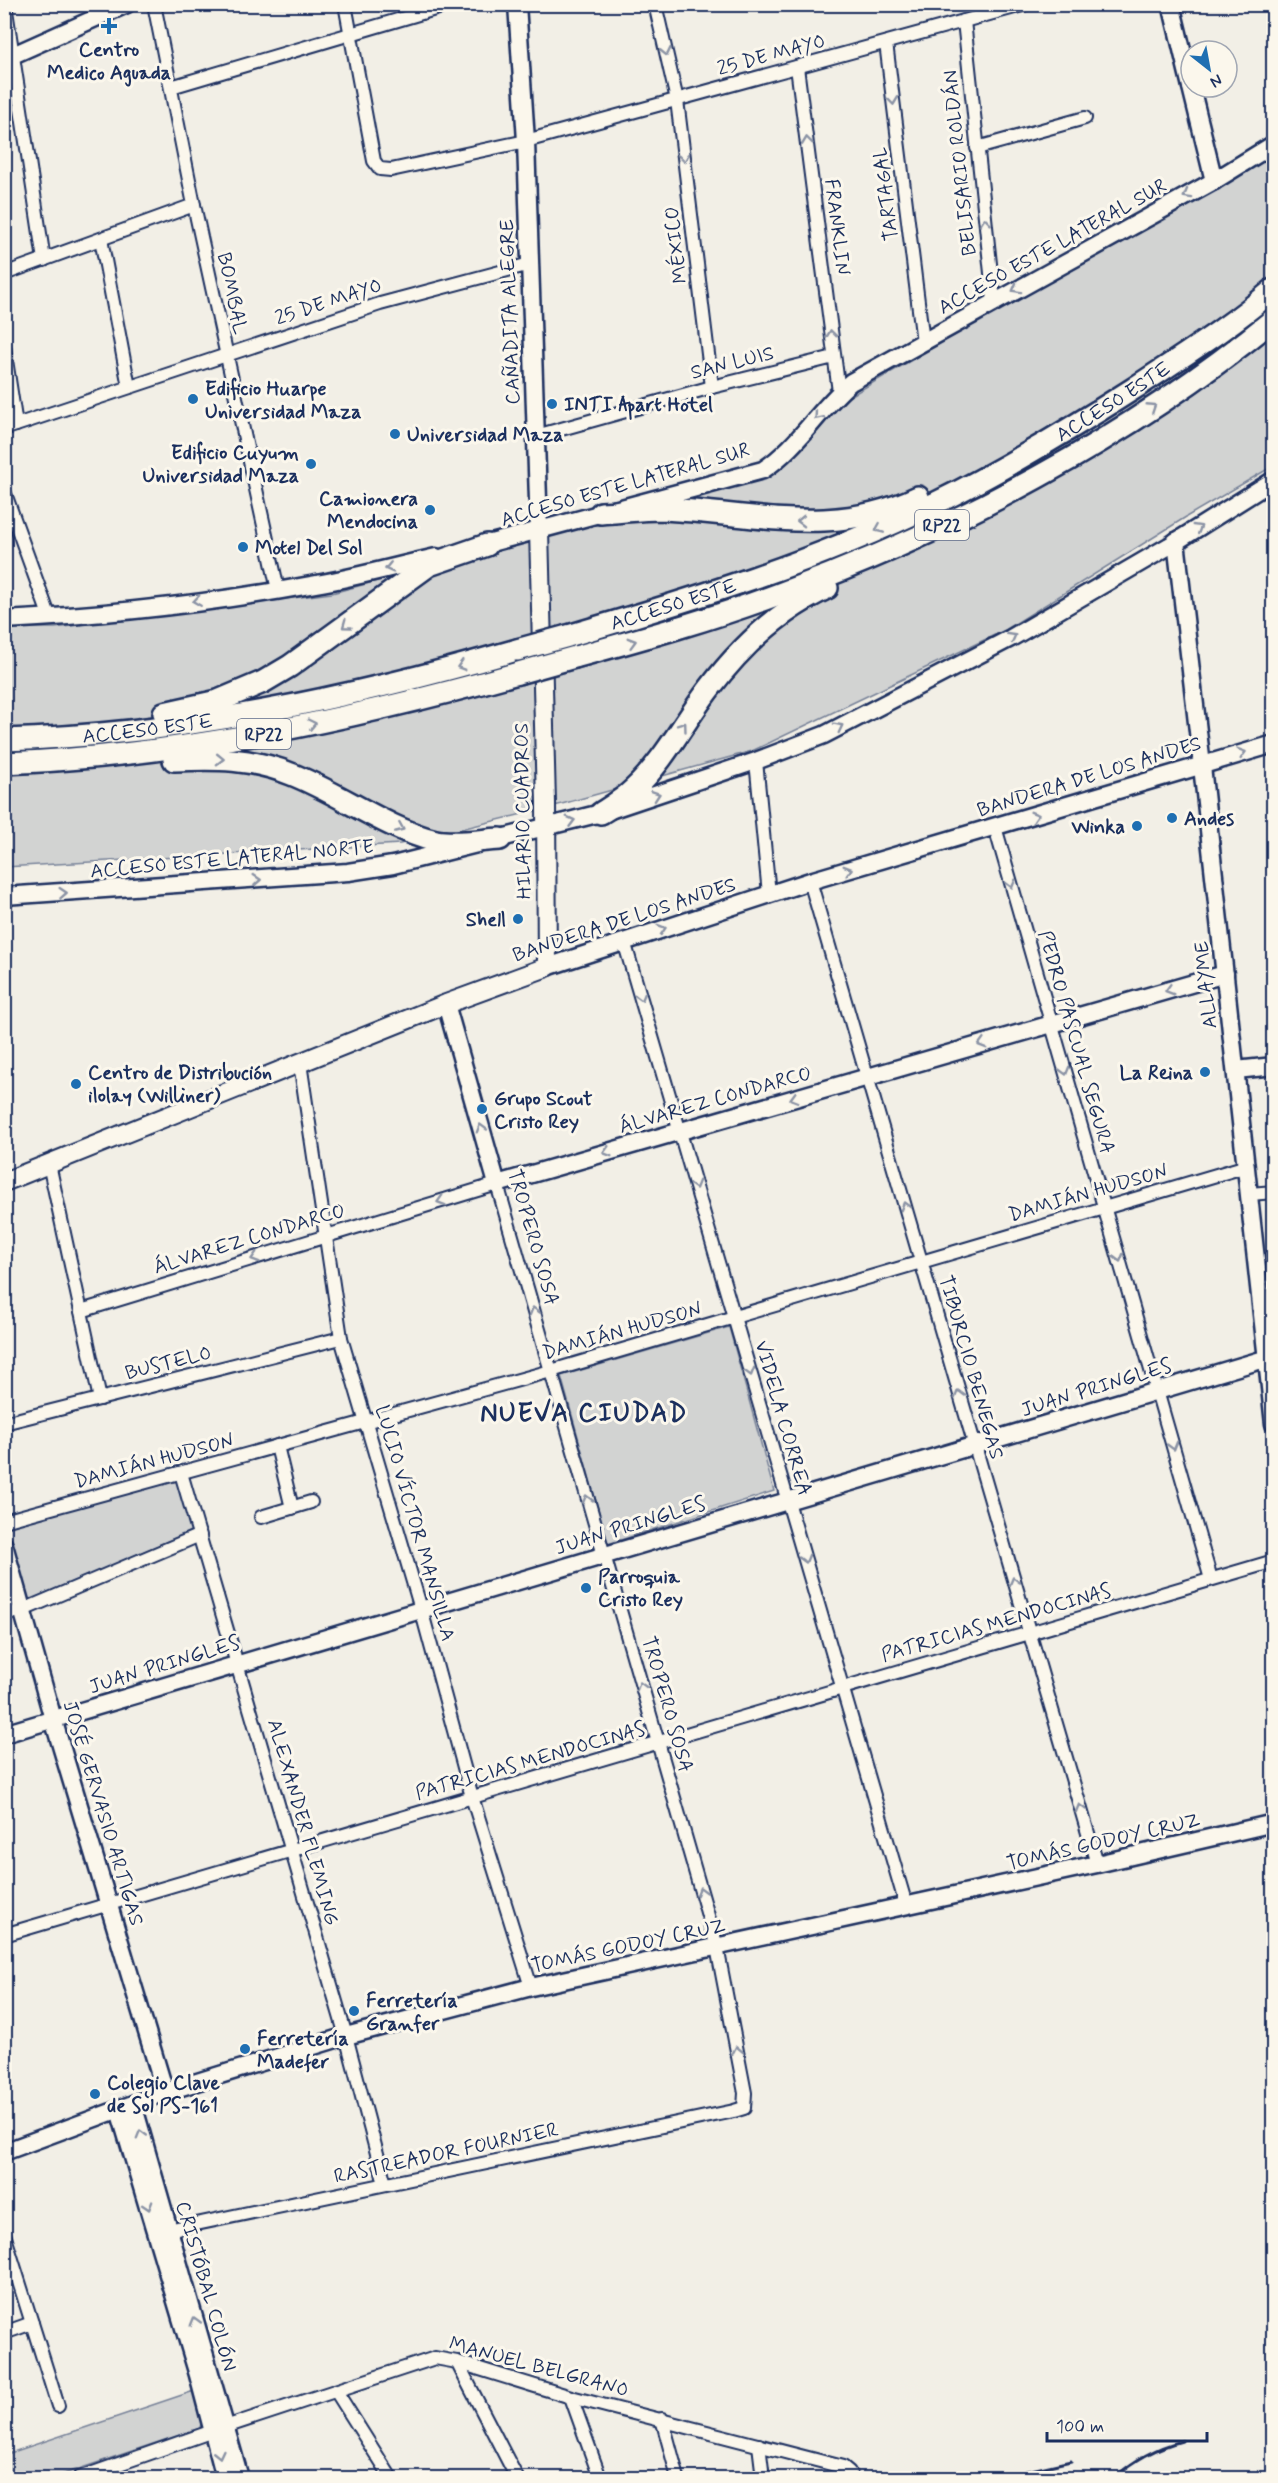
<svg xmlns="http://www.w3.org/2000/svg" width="1278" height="2483" font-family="Mynerve,sans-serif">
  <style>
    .green { fill: #d2d3d2; stroke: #768198; stroke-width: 1.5 }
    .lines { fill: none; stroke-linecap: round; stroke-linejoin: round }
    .stream { stroke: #707b93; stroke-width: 3 }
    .street-casing { stroke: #1b2f5e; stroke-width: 16 }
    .secondary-casing { stroke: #1b2f5e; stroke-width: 21 }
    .primary-casing { stroke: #1b2f5e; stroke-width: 22 }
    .highway-casing { stroke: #1b2f5e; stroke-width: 26 }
    .street { stroke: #fbf7ec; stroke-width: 12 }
    .secondary { stroke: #fbf7ec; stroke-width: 16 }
    .primary { stroke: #fbf7ec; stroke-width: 18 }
    .highway { stroke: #fbf7ec; stroke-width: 21 }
    .rail { stroke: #1b2f5e; stroke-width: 3 }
    .highway-bridge-casing { stroke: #1b2f5e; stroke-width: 26; stroke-linecap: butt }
    .highway-bridge { stroke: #fbf7ec; stroke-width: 21 }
    .oneway { stroke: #8b93a5 }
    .poi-dot { fill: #1f6fb2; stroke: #fbf7ec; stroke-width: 2 }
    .labels { text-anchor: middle; stroke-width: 6; stroke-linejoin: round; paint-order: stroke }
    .shield { fill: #fbf7ec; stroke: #5e6b89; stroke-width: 1.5 }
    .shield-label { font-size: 18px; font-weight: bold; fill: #1b2f5e }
    .poi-label { font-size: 20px; font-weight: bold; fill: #1b2f5e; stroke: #fbf7ec; text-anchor: start }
    .street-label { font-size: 20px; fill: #1b2f5e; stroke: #fbf7ec }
    .district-label { font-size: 26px; font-weight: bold; letter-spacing: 1.5px; fill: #1b2f5e; stroke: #fbf7ec }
  </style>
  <rect width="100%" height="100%" fill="#f2efe6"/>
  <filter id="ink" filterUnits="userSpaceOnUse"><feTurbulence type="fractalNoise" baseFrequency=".0167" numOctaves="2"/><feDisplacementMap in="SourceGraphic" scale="12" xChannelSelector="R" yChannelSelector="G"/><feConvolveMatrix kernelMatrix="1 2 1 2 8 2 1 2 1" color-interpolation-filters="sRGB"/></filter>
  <g filter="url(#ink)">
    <g class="green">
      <polygon points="1273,149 1273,466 1186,517 1005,630 752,751 551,807 400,844 5,867 5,628 55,628 332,593 754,481 790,458 845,399"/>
      <polygon points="729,1327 774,1491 608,1544 561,1376"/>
      <polygon points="177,1479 193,1530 28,1602 5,1525"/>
      <polygon points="194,2391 202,2419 200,2428 52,2478 5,2478 4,2455"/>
    </g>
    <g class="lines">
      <polyline class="stream" points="1268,448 1274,443"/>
      <defs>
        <g id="street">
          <polyline points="5,4 44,260"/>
          <polyline points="154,4 194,205 278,590"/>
          <polyline points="345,4 374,161 380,169 391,170 526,141 1026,4"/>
          <polyline points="655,4 677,100 712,387"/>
          <polyline points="964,21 994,301"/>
          <polyline points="886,43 923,342"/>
          <polyline points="797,67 839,392"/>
          <polyline points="171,87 452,4"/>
          <polyline points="977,148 1085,118"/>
          <polyline points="101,239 129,387"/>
          <polyline points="4,274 194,205"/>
          <polyline points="4,347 16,425"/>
          <polyline points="4,429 380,304 530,264"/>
          <polyline points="536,436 712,387 834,357"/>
          <polyline points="4,491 50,618"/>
          <polyline points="756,761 769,894"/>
          <polyline points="995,827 1211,1579"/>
          <polyline points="810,881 1097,1864"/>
          <polyline points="624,941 906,1905"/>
          <polyline points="300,1063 341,1338 421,1609 472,1797 531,1987"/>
          <polyline points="49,1164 100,1399"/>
          <polyline points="1250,1194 1274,1192"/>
          <polyline points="81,1311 497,1184 717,1947 745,2093 744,2108 734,2111 163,2231"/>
          <polyline points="4,1423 341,1338"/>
          <polyline points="277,1446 292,1508"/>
          <polyline points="181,1473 346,2036 385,2184"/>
          <polyline points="261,1517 311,1502"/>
          <polyline points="4,1521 551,1371 1247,1166"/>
          <polyline points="4,1615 23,1610 200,1535"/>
          <polyline points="4,1935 1274,1561"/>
          <polyline points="4,2234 58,2406"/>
          <polyline points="4,2333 32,2323"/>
          <polyline points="457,2362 517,2478"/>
          <polyline points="336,2391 391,2478"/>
          <polyline points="571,2397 600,2478"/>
          <polyline points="662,2419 678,2478"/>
          <polyline points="759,2445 763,2478"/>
          <polyline points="79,2478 213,2431 435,2358 457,2362 571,2397 843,2467 849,2472 852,2478"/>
        </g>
        <g id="secondary">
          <polyline points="517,4 526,141 539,530"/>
          <polyline points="1171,4 1191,87"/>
          <polyline points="4,59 127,4"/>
          <polyline points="1191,87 1214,181"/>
          <polyline points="1176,541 1202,766 1274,1424"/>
          <path d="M 476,547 L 763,470 C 798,447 819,409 851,382 L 1214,181 L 1274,144"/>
          <path d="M 4,620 C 109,615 214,603 316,584 C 357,577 396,566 436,557"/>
          <polyline points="4,896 348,872 393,865 601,813 756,761 824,735 1011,638 1169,546 1274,480"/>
          <polyline points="547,967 810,881 1274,744"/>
          <polyline points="446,1004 497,1184 1225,974"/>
          <polyline points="1236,1070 1274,1066"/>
          <polyline points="4,1545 53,1719 165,2092"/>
          <polyline points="4,1734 1268,1358"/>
          <polyline points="133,2104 240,2478"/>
          <polyline points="119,2110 198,2375 225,2478"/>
          <polyline points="4,2152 165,2092 346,2036 531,1987 1097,1864 1274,1823"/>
        </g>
        <polyline id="primary" points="4,1182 446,1004 547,967 546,803 539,530"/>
        <g id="highway">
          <path d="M 601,513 C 621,512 641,509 661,509 C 750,512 832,539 918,497"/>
          <path id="s1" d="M 568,636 C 694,599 818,561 936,503 C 1005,469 1069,430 1133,389 C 1181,357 1230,327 1274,289"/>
          <path d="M 575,657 C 644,638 712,619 779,594 C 953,531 1130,437 1274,319"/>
          <polyline points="164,713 218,701 263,682 290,666 429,565 487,545"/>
          <path id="s2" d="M 4,740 C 178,735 350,698 517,650"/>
          <path d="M 174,760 C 216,758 251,758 291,774 C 340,793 384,828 436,841 C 456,845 480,840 500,839"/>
          <path d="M 4,763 C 179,756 350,720 518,673"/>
          <path d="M 601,813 C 612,806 624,799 634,789 C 664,761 684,722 709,689 C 740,648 780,610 827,588"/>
        </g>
      </defs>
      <use href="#street" class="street-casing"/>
      <use href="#secondary" class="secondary-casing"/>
      <use href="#primary" class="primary-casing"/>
      <use href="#highway" class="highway-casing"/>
      <use href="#street" class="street"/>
      <use href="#secondary" class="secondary"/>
      <use href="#primary" class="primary"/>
      <use href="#highway" class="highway"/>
      <g class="rail">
        <polyline points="996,2478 1071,2461"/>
        <path d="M 1114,2478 C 1134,2460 1155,2448 1182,2441"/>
      </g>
      <defs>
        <g id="highway-bridge">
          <polyline points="517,650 568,636"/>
          <polyline points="518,673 575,657"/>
        </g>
      </defs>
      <use href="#highway-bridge" class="highway-bridge-casing"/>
      <use href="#highway-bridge" class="highway-bridge"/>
    </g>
    <defs><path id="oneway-chevron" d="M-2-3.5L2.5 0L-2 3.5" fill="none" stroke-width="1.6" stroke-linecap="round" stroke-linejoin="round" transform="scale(1.5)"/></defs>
    <g class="oneway">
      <use href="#oneway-chevron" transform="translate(666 52) rotate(77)"/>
      <use href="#oneway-chevron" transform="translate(893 101) rotate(83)"/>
      <use href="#oneway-chevron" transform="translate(807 141) rotate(-97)"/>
      <use href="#oneway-chevron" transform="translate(684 158) rotate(83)"/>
      <use href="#oneway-chevron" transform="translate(1187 195) rotate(151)"/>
      <use href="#oneway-chevron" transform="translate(985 222) rotate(-96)"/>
      <use href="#oneway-chevron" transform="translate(1016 289) rotate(151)"/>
      <use href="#oneway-chevron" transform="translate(831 334) rotate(-97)"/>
      <use href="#oneway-chevron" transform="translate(1152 407) rotate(-33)"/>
      <use href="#oneway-chevron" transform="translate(818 416) rotate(131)"/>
      <use href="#oneway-chevron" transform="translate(801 521) rotate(179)"/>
      <use href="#oneway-chevron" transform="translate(1198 528) rotate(-31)"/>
      <use href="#oneway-chevron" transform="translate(879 529) rotate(157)"/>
      <use href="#oneway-chevron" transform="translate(389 568) rotate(167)"/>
      <use href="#oneway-chevron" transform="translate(197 601) rotate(172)"/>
      <use href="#oneway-chevron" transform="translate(346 625) rotate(144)"/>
      <use href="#oneway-chevron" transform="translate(1012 637) rotate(-29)"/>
      <use href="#oneway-chevron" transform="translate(632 642) rotate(-16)"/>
      <use href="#oneway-chevron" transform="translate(461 666) rotate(164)"/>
      <use href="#oneway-chevron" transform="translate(312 724) rotate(-12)"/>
      <use href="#oneway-chevron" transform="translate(683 726) rotate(-54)"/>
      <use href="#oneway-chevron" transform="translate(839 727) rotate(-27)"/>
      <use href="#oneway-chevron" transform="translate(1242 753) rotate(-17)"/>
      <use href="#oneway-chevron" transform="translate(220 759) rotate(1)"/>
      <use href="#oneway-chevron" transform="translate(656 795) rotate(-19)"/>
      <use href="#oneway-chevron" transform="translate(1035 816) rotate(-17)"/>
      <use href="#oneway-chevron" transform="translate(571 821) rotate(-15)"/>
      <use href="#oneway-chevron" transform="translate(400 828) rotate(23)"/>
      <use href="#oneway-chevron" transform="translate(848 870) rotate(-16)"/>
      <use href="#oneway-chevron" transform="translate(257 880) rotate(-4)"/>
      <use href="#oneway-chevron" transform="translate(1011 884) rotate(74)"/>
      <use href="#oneway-chevron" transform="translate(63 893) rotate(-4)"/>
      <use href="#oneway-chevron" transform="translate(662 929) rotate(-18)"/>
      <use href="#oneway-chevron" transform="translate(1169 990) rotate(164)"/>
      <use href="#oneway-chevron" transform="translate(641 997) rotate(74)"/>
      <use href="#oneway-chevron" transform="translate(982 1044) rotate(164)"/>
      <use href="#oneway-chevron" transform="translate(1065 1071) rotate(74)"/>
      <use href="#oneway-chevron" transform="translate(794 1098) rotate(164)"/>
      <use href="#oneway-chevron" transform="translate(481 1128) rotate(-106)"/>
      <use href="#oneway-chevron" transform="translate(607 1152) rotate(164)"/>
      <use href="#oneway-chevron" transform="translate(695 1185) rotate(74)"/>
      <use href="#oneway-chevron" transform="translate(441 1201) rotate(163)"/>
      <use href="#oneway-chevron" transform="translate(905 1206) rotate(-106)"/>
      <use href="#oneway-chevron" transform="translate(255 1258) rotate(163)"/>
      <use href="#oneway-chevron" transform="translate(1119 1258) rotate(74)"/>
      <use href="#oneway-chevron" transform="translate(534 1311) rotate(-106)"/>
      <use href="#oneway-chevron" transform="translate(750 1372) rotate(74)"/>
      <use href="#oneway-chevron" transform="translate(959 1394) rotate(-106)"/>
      <use href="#oneway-chevron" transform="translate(1173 1446) rotate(74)"/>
      <use href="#oneway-chevron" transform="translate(587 1499) rotate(-106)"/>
      <use href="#oneway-chevron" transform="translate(805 1559) rotate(74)"/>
      <use href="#oneway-chevron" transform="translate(1014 1581) rotate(-106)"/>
      <use href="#oneway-chevron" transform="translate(641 1686) rotate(-106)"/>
      <use href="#oneway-chevron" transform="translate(1080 1808) rotate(-106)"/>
      <use href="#oneway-chevron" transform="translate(701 1891) rotate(-106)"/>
      <use href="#oneway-chevron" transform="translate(737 2050) rotate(-101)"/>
      <use href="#oneway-chevron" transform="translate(141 2134) rotate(-106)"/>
      <use href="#oneway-chevron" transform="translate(148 2206) rotate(73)"/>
      <use href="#oneway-chevron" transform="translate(195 2321) rotate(-106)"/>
      <use href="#oneway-chevron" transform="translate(219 2454) rotate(77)"/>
    </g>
  </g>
  <g class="poi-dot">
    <path d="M106 17h6v6h6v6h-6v6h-6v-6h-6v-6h6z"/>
    <circle cx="193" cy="399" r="6"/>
    <circle cx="552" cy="404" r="6"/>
    <circle cx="395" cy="434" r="6"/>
    <circle cx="311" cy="464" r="6"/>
    <circle cx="430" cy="510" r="6"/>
    <circle cx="243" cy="547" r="6"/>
    <circle cx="1172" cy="818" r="6"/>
    <circle cx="1137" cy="826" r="6"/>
    <circle cx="518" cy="919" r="6"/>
    <circle cx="1205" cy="1072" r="6"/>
    <circle cx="76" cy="1084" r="6"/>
    <circle cx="482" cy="1109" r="6"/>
    <circle cx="586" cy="1588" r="6"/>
    <circle cx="354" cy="2011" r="6"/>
    <circle cx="245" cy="2049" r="6"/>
    <circle cx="95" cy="2094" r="6"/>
  </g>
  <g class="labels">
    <g class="shield">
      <rect x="915" y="510" width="54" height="30" rx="4.5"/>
      <rect x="237" y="719" width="54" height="30" rx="4.5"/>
    </g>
    <g class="shield-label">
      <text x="942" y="531">RP22</text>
      <text x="264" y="740">RP22</text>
    </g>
    <g class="poi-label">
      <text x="109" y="56" text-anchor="middle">Centro<tspan x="109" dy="23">Medico Aguada</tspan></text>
      <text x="205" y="395">Edificio Huarpe<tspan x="205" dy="23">Universidad Maza</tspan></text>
      <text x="564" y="411">INTI Apart Hotel</text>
      <text x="407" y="441">Universidad Maza</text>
      <text x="299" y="459" text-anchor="end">Edificio Cuyum<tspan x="299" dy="23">Universidad Maza</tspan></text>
      <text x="418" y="505" text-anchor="end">Camionera<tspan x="418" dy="23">Mendocina</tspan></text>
      <text x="255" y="554">Motel Del Sol</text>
      <text x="1184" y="825">Andes</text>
      <text x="1125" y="833" text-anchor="end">Winka</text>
      <text x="506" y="926" text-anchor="end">Shell</text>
      <text x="88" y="1079">Centro de Distribución<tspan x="88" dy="23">ilolay (Williner)</tspan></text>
      <text x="1193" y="1079" text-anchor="end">La Reina</text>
      <text x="494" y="1105">Grupo Scout<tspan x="494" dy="23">Cristo Rey</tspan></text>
      <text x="598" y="1583">Parroquia<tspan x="598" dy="23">Cristo Rey</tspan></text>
      <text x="366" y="2007">Ferretería<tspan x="366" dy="23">Granfer</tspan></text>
      <text x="257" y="2045">Ferretería<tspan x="257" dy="23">Madefer</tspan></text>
      <text x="107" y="2089">Colegio Clave<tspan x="107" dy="23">de Sol PS-161</tspan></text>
    </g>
    <g class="street-label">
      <text transform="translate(771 54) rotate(-15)" y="7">25 DE MAYO</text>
      <text transform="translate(959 163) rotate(-96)" y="7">BELISARIO ROLDÁN</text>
      <text transform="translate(885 194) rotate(-97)" y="7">TARTAGAL</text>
      <text transform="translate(838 227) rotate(83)" y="7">FRANKLIN</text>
      <text transform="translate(675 245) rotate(-97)" y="7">MÉXICO</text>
      <text transform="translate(1052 246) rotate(-29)" y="7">ACCESO ESTE LATERAL SUR</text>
      <text transform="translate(233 293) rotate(78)" y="7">BOMBAL</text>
      <text transform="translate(328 301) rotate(-18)" y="7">25 DE MAYO</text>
      <text transform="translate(509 312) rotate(-92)" y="7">CAÑADITA ALEGRE</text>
      <text transform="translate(732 362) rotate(-14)" y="7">SAN LUIS</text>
      <text dy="7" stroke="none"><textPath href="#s1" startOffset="596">ACCESO ESTE</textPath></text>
      <text transform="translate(625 484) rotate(-16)" y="7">ACCESO ESTE LATERAL SUR</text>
      <text dy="7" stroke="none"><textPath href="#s1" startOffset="110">ACCESO ESTE</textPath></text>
      <text dy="7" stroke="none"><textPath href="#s2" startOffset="144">ACCESO ESTE</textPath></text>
      <text transform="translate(1089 776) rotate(-17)" y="7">BANDERA DE LOS ANDES</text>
      <text transform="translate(522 811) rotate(-91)" y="7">HILARIO CUADROS</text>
      <text transform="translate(232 858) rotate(-5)" y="7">ACCESO ESTE LATERAL NORTE</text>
      <text transform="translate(624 919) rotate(-18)" y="7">BANDERA DE LOS ANDES</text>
      <text transform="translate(1205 985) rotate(-96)" y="7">ALLAYME</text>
      <text transform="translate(1077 1042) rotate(74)" y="7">PEDRO PASCUAL SEGURA</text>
      <text transform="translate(715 1099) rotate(-16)" y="7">ÁLVAREZ CONDARCO</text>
      <text transform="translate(1088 1192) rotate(-16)" y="7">DAMIÁN HUDSON</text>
      <text transform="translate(534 1237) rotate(74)" y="7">TROPERO SOSA</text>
      <text transform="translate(249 1238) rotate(-17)" y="7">ÁLVAREZ CONDARCO</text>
      <text transform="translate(622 1330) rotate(-16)" y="7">DAMIÁN HUDSON</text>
      <text transform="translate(168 1362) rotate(-14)" y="7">BUSTELO</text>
      <text transform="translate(972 1367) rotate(74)" y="7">TIBURCIO BENEGAS</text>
      <text transform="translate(1096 1387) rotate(-17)" y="7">JUAN PRINGLES</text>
      <text transform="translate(784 1418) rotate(74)" y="7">VIDELA CORREA</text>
      <text transform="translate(154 1460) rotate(-15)" y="7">DAMIÁN HUDSON</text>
      <text transform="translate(416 1523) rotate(74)" y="7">LUCIO VÍCTOR MANSILLA</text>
      <text transform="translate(630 1525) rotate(-17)" y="7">JUAN PRINGLES</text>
      <text transform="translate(996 1622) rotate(-16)" y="7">PATRICIAS MENDOCINAS</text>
      <text transform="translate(164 1664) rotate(-17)" y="7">JUAN PRINGLES</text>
      <text transform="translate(668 1704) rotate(74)" y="7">TROPERO SOSA</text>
      <text transform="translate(530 1760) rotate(-16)" y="7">PATRICIAS MENDOCINAS</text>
      <text transform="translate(104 1813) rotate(73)" y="7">JOSÉ GERVASIO ARTIGAS</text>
      <text transform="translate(304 1822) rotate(74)" y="7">ALEXANDER FLEMING</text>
      <text transform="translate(1103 1841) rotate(-13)" y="7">TOMÁS GODOY CRUZ</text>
      <text transform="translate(628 1945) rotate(-12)" y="7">TOMÁS GODOY CRUZ</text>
      <text transform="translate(446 2152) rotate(-12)" y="7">RASTREADOR FOURNIER</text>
      <text transform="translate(207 2286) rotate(74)" y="7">CRISTÓBAL COLÓN</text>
      <text transform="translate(539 2366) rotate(15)" y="7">MANUEL BELGRANO</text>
    </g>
    <g class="district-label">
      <text x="584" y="1421">NUEVA CIUDAD</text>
    </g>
  </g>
  <rect width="1278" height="2483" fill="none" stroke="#fbf7ec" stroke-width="24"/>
  <rect x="12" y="12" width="1254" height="2459" fill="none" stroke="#1b2f5e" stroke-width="2" filter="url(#ink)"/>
  <g transform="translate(1209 69) rotate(149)"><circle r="28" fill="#fbf7ec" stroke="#a1a7b3" stroke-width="1.5"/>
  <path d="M0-4.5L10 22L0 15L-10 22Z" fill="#1f6fb2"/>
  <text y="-9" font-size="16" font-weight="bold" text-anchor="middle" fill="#1b2f5e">N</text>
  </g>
  <path d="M1047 2432v9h160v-9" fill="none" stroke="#1b2f5e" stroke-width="3"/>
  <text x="1056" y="2432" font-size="18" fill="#1b2f5e" stroke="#fbf7ec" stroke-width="4.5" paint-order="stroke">100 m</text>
</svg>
